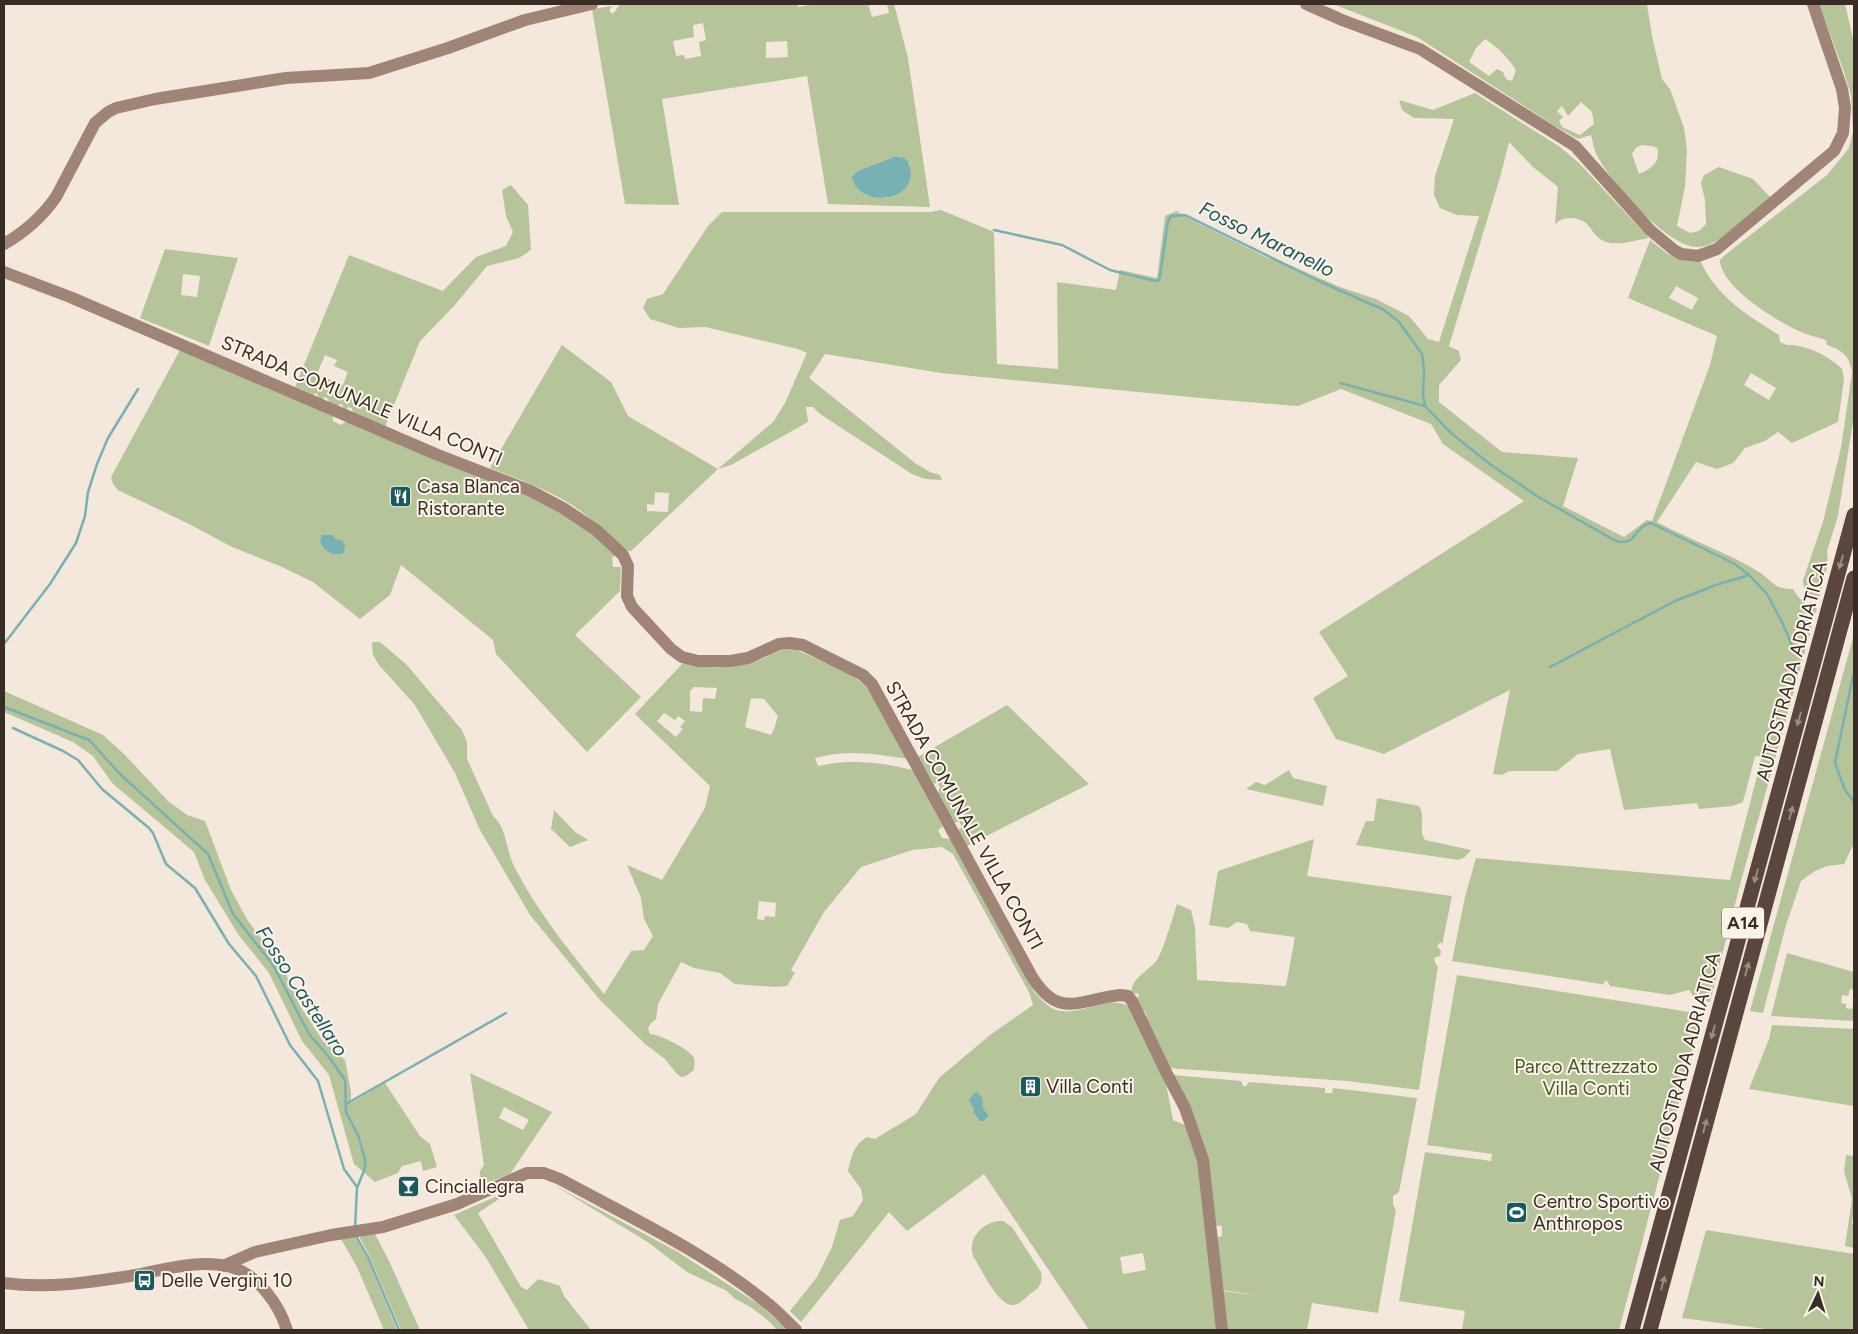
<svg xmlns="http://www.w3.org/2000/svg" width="1858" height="1334" font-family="Figtree,sans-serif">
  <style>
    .green { fill: #b6c49a; fill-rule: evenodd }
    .water { fill: #78b1b3 }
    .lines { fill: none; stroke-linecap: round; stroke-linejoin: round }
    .stream { stroke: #78b1b3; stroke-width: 2.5 }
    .secondary { stroke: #a08577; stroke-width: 12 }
    .highway { stroke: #5a463e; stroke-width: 15 }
    .oneway { fill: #9a8b82 }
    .labels { text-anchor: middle; stroke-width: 4; stroke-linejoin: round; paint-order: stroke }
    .shield { fill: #fbf2e8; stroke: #726761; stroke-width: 1 }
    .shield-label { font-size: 18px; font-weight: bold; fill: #382c27 }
    .street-label { font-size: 19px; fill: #382c27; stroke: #fbf2e8 }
    .poi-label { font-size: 19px; fill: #382c27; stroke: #fbf2e8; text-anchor: start }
    .park-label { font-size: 19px; fill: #485829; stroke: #fbf2e8 }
    .water-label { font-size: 20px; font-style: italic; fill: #1a595d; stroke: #fbf2e8 }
  </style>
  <rect width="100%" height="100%" fill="#f4e7db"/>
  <g class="green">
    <path d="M 620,4 L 798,4 L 798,7 L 816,4 L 868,4 L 872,17 L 889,13 L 887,4 L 894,4 L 908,58 L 930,207 L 828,204 L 807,76 L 662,99 L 679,205 L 625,204 L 592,9 L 612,6 L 609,11 L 613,14 ZM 703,23 L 706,40 L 699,42 L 701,56 L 685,59 L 684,55 L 676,56 L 673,41 L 694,37 L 693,25 ZM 787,41 L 788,57 L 766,58 L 766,42 ZM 896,156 L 900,156 L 910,164 L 910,180 L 887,198 L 866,195 L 858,189 L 858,171 Z"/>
    <path d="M 1333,4 L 1647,4 L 1652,36 L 1662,79 L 1670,89 L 1684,128 L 1687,150 L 1685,187 L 1677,226 L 1690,233 L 1699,231 L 1706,224 L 1705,200 L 1701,183 L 1704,175 L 1719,167 L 1753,179 L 1771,198 C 1754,212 1721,246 1699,247 C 1669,249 1611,183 1598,157 C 1594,151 1593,142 1591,135 L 1578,139 L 1555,126 L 1417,37 ZM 1485,39 C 1498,48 1507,56 1516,70 L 1512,81 L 1506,79 L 1503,72 L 1497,69 L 1489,76 L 1469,62 L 1476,48 ZM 1581,102 L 1592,112 L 1594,124 L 1580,135 L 1562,127 L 1559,121 L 1563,117 L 1557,111 L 1562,106 L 1568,116 ZM 1641,145 L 1652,146 L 1657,148 C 1661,162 1651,169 1639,174 L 1632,154 L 1636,148 Z"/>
    <path d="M 1819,4 L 1845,4 L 1854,43 L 1854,415 L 1838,516 L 1827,551 L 1828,564 L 1819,599 C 1809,594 1803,592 1803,580 L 1823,522 L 1841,448 L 1852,372 C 1849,355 1843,351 1827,345 L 1826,340 C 1817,337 1806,335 1797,330 C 1775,320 1720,286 1720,260 L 1725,255 L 1827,175 L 1849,148 L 1853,131 L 1851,95 L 1843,69 Z"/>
    <path d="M 1475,93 L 1560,147 L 1579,163 L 1649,238 C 1636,240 1620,246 1606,242 C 1589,236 1593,218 1569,218 C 1562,219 1560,220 1555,224 L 1558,187 L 1533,167 L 1509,142 L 1501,174 L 1449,346 L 1459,351 L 1461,360 L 1439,385 L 1439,402 L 1502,452 L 1578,458 L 1563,506 L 1624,537 L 1647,520 L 1652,521 L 1710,365 L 1717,336 L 1628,298 L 1650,240 C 1670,256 1674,261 1701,262 C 1716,296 1748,316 1779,335 L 1780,342 C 1791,348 1789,343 1799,346 C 1814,349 1831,358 1842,369 L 1844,379 L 1838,422 L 1792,443 L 1778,432 L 1765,441 L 1745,448 L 1733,463 L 1717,469 L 1696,462 L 1657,522 C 1690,540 1727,552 1759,572 C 1774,582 1773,589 1793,589 C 1799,600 1805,604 1817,608 L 1741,881 L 1710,1002 L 1695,999 L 1689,990 L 1670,995 L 1610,986 L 1607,981 L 1605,981 L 1603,985 L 1601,984 L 1452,961 L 1465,897 L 1476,858 L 1730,880 L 1762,757 L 1755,756 L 1743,802 L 1732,806 L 1699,809 L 1697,803 L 1624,810 L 1610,749 L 1578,754 L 1557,771 L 1509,771 L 1502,775 L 1493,774 L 1510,690 L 1384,754 L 1336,739 L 1313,698 L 1348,676 L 1319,632 L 1524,501 L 1443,444 L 1431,424 L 1341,389 L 1298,406 L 1211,399 L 941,373 L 825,354 L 809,378 L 915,463 L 930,472 L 940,475 L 942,480 L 925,479 L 912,474 L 820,414 L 813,407 L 806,407 L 808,422 L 731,465 L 718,469 L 631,551 L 624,551 C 608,534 591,518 572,505 C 547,489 518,479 490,468 L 562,345 L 611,382 L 628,416 L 718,469 L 773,422 L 785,403 L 807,353 L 798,349 L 705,327 L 679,328 L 650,319 L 643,308 L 647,299 L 663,294 L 708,226 L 722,212 L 931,212 L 941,210 L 994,232 L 997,364 L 1058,369 L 1057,282 L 1116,290 L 1120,270 L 1157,278 L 1165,216 L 1177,211 L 1184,216 L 1270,259 L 1271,257 L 1340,287 L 1376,299 L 1409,316 L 1428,339 L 1439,342 L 1479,216 L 1457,215 L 1440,208 L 1434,195 L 1435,176 L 1454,119 L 1414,118 L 1402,110 L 1399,100 L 1433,110 ZM 1676,286 L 1698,298 L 1692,310 L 1669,298 ZM 1751,373 L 1776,388 L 1769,400 L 1744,385 ZM 655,492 L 669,493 L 668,512 L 647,511 L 647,504 L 654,505 Z"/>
    <path d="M 511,185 L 528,205 L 531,250 L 519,258 L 487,266 L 454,306 L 420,341 L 385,427 L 353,413 L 352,408 L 348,407 L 346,410 L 343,409 L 343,405 L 340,404 L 338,406 L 329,402 L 328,399 L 325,397 L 322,399 L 318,397 L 317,394 L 315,393 L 313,395 L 295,387 L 349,255 L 443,291 L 476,257 L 506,246 L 513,232 L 506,216 L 502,190 ZM 325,355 L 337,360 L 334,366 L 348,372 L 343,385 L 317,374 Z"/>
    <path d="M 165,249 L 238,258 L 209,346 L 140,318 ZM 183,274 L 200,276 L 197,297 L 181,295 Z"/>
    <polygon points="180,350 333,414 333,421 341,425 347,421 536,499 596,534 617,555 612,557 613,567 621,567 620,591 575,635 641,697 587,752 496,654 493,640 401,565 390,595 360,619 313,582 282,567 232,547 189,524 118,490 113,484 111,477"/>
    <polygon points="1854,634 1853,720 1854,720 1854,843 1844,864 1827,866 1815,871 1801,881 1786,925 1763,1013 1750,1011"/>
    <path d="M 372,642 L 380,642 L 406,664 L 462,730 L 467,742 L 467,759 L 493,816 C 507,827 506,852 515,868 C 538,913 572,954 604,994 L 631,951 L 644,950 L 653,936 L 644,919 L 641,898 L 627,865 L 662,880 L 705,808 L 710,786 L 635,714 L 683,663 C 709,670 737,668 762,659 C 769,656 776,651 783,650 C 796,647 807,655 819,660 C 833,666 848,672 860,681 C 877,695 897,739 908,759 C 874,754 848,749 815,758 L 818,766 C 850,759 880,762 912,770 L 942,825 L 942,827 L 938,830 L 942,838 L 950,839 L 1035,993 C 1041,999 1048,1007 1056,1010 C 1081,1017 1106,995 1129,1006 L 1166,1084 L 1173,1120 L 1187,1126 L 1200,1168 L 1217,1330 L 1089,1330 L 984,1174 L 907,1231 L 889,1212 L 801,1322 L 790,1311 L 817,1277 L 832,1247 L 840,1220 L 853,1216 L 863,1200 L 861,1189 L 848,1171 C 851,1157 854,1144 867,1137 L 875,1139 L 916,1114 L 939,1078 L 990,1035 L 1033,1005 L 1029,992 L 953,854 L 942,847 L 912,850 L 861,867 L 824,912 L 791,970 L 795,973 L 787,986 L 775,987 L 735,984 L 720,973 L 694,968 L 681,962 L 658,1004 L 656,1019 L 650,1024 L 648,1029 L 650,1034 C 659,1034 691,1050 694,1058 C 695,1062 694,1067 694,1070 L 686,1076 L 681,1077 L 676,1073 L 665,1059 L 645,1044 L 600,1000 L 530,915 L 480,830 L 455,773 L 415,705 L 379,665 L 373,655 ZM 694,687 L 717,688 L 715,699 L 703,698 L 702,712 L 690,711 L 690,691 ZM 751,698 L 764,699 L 778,716 L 774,729 L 771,735 L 745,727 ZM 664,713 L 675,720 L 678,716 L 685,721 L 680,727 L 683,729 L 676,737 L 657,721 ZM 759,901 L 776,903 L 775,917 L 765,916 L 764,920 L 757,919 ZM 1143,1253 L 1146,1270 L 1123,1274 L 1120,1257 Z"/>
    <polygon points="4,691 103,735 124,754 168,801 187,815 205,821 231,890 248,921 283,967 299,1004 323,1041 345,1060 351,1092 351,1103 385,1083 420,1136 430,1144 437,1167 423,1171 421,1161 402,1166 398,1173 375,1182 354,1164 329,1075 302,1041 269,973 238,934 205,880 194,852 112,783 93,756 73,742 4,712"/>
    <polygon points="1007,705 1089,784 965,847 956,831 962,827 959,821 952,824 937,796 940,787 937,782 934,784 918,757"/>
    <polygon points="1289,770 1293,778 1327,786 1323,806 1246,789 1256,782 1265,785"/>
    <path d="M 1377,798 L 1419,806 C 1426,817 1418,830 1425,840 L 1471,850 L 1465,857 L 1459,860 L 1356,845 L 1366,821 L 1374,821 Z"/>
    <polygon points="554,810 575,832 588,840 570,847 551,829"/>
    <path d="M 1314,839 L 1307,876 L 1452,896 L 1442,945 L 1441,942 L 1437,946 L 1441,951 L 1440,956 L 1434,958 L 1436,965 L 1438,966 L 1419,1090 L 1347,1081 L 1168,1068 L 1144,1018 L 1147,1016 L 1144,1011 L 1142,1011 L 1135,998 L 1139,997 L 1138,993 L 1132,994 C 1129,979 1149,971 1157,960 C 1163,951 1173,917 1177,904 L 1191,910 L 1195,927 L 1197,980 L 1286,986 L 1295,937 L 1250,931 L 1247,924 L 1237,922 L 1228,928 L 1209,925 L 1218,871 Z"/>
    <polygon points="1787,953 1854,972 1854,990 1850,989 1848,996 1842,995 1841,1003 1846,1004 1846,1008 1852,1009 1854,1004 1854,1021 1771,1016"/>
    <polygon points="1457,975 1702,1014 1619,1330 1462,1330 1465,1311 1399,1301 1425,1152 1491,1161 1492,1154 1427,1145"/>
    <polygon points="1772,1025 1854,1029 1854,1106 1749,1089 1769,1039"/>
    <path d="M 470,1073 L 552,1112 L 510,1174 L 479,1186 L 480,1171 L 484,1165 ZM 504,1107 L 529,1120 L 523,1130 L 499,1118 Z"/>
    <polygon points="1173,1075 1241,1081 1243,1086 1246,1086 1249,1082 1325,1088 1325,1093 1332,1093 1333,1088 1417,1098 1399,1192 1393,1196 1393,1205 1396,1210 1378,1313 1312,1303 1307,1330 1228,1330 1223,1291 1261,1296 1223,1290 1216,1238 1222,1236 1222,1226 1214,1225 1208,1170"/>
    <polygon points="1846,1155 1854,1156 1854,1208 1852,1224 1854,1224 1854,1248 1845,1246 1852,1199 1844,1171"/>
    <polygon points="554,1185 678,1252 763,1307 788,1330 777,1330 770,1322 752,1308 734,1298 727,1291 687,1272 649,1243"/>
    <polygon points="515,1188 478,1213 521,1287 527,1290 538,1279 560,1286 564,1296 591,1330 529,1330 485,1256 454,1215"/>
    <path d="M 997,1221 L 1003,1221 L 1012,1227 L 1041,1272 C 1043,1284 1039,1288 1030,1294 C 1025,1298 1020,1304 1014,1305 C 998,1307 981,1268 973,1256 C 968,1239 980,1225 997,1221 Z"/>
    <polygon points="1706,1230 1854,1254 1854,1330 1773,1330 1682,1318"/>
    <polygon points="361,1232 375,1234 390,1263 420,1330 401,1330 369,1255 360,1238"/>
    <polygon points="355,1237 367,1257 397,1330 384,1330 357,1267 341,1239"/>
  </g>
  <g class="water">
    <path d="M 896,156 C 904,157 908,159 910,167 C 918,203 858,209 852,177 L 858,171 Z"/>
    <path d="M 322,535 L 332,535 L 336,539 L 342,540 L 345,546 L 344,553 C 333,557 324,552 320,541 Z"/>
    <polygon points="977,1092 982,1097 983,1109 988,1114 988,1116 984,1121 980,1121 973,1112 974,1109 969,1100 974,1093"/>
  </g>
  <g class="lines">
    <g class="stream">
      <polyline points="994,230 1062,245 1110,270 1155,281 1159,280 1160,276 1168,221 1171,216 1185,215 1321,282 1384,310 1399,322 1422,354 1424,369 1423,395 1425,406"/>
      <path d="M 1340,383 L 1425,406 L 1451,433 L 1491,465 L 1540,498 L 1616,541 C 1636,547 1634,526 1651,523 L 1735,564 L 1749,575 L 1767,594 L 1783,624 L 1794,650"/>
      <polyline points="4,644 50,584 76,543 85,516 88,492 97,464 108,438 138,389"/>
      <polyline points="1550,667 1675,601 1716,585 1749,575"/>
      <polyline points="1853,676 1835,763 1845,790 1854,802"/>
      <polyline points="4,707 89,740 121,775 208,854 233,914 273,965 309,1034 329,1057 345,1080 346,1112 358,1135 365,1160 365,1168 357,1188 355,1228"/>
      <polyline points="13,728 63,751 78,760 102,789 149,828 153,833 166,864 195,888 229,944 256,976 290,1045 318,1081 344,1169 357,1187"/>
      <polyline points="346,1104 506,1013"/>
      <polyline points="356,1236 368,1257 399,1330"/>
    </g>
    <g class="secondary">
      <polyline points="1306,4 1342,20 1420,49 1575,146 1650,230 1674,250 1681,254 1698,256 1717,249 1834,151 1843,133 1845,108 1842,89 1813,4"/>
      <path d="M 4,244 C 25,232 42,217 56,197 L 95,123 L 108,112 L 116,108 L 155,99 L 286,78 L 369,73 L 448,48 L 525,20 L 592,4"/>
      <path d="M 4,272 L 70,297 L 438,455 L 531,491 L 563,508 L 596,530 L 623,555 L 628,566 L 627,596 L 632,607 L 671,649 L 682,657 L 698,661 L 730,661 L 748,658 L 779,644 L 790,643 L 803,645 L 863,675 L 872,684 L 1031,975 C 1058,1020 1078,1000 1120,995 L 1128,996 L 1132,1001 L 1166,1072 L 1185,1108 L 1203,1160 L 1222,1330"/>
      <path d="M 223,1266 L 255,1252 L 331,1235 L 383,1227 L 457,1204 L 527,1173 L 544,1173 L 560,1179 C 630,1217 704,1252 766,1302 C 777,1310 786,1321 796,1330"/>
      <path d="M 4,1283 C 49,1289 92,1282 136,1275 C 167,1269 200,1259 231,1267 C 258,1275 279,1304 287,1330"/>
    </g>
    <g class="highway">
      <polyline points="1632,1330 1854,515"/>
      <polyline points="1650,1330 1854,578"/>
    </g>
  </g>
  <defs><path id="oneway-solid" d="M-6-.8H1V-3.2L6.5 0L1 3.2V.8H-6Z" transform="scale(1.25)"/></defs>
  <g class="oneway">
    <use href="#oneway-solid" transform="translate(1841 562) rotate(106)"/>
    <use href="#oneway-solid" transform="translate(1799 719) rotate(106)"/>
    <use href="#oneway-solid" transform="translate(1791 813) rotate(-75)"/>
    <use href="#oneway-solid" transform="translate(1756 876) rotate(105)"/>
    <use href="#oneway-solid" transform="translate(1747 969) rotate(-75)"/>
    <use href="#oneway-solid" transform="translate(1713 1032) rotate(105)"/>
    <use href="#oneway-solid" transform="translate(1705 1126) rotate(-75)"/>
    <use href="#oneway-solid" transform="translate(1663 1283) rotate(-75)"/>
  </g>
  <defs>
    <symbol id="restaurant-square" viewBox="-11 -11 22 22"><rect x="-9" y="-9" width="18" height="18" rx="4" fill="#1a595d" stroke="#fbf2e8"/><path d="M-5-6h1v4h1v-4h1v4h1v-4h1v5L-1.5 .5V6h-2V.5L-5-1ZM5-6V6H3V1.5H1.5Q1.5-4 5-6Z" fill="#fff"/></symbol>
    <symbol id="building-square" viewBox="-11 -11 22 22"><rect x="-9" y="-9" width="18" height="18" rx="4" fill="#1a595d" stroke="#fbf2e8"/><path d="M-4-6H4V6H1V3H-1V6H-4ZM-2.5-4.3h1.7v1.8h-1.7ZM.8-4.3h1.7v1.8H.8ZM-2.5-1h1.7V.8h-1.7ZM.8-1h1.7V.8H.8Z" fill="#fff"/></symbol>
    <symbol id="bar-square" viewBox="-11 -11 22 22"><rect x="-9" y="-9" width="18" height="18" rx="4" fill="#1a595d" stroke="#fbf2e8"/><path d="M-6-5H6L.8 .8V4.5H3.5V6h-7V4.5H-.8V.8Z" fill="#fff"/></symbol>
    <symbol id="stadium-square" viewBox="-11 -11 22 22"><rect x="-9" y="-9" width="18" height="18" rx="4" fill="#1a595d" stroke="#fbf2e8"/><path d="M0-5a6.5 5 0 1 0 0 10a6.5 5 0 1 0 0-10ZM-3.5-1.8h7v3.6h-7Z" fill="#fff"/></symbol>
    <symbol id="bus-square" viewBox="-11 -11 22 22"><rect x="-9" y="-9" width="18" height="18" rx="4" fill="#1a595d" stroke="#fbf2e8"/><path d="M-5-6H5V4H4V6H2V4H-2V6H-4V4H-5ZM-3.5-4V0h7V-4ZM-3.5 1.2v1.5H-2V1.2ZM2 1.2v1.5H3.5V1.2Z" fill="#fff"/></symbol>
  </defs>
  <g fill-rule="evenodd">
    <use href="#restaurant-square" x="388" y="484" width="25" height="25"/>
    <use href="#building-square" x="1018" y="1074" width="25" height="25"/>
    <use href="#bar-square" x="396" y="1174" width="25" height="25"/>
    <use href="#stadium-square" x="1504" y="1200" width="25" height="25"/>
    <use href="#bus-square" x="132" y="1268" width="25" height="25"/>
  </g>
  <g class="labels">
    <rect class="shield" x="1722" y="907.5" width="42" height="31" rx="4"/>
    <g class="shield-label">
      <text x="1743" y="929">A14</text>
    </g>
    <g class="street-label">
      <text transform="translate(362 400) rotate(23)" y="7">STRADA COMUNALE VILLA CONTI</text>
      <text transform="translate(1791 671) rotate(-75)" y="7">AUTOSTRADA ADRIATICA</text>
      <text transform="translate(965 815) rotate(61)" y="7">STRADA COMUNALE VILLA CONTI</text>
      <text transform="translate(1684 1062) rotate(-75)" y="7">AUTOSTRADA ADRIATICA</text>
    </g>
    <g class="poi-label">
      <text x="417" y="493">Casa Blanca<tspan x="417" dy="22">Ristorante</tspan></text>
      <text x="1046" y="1093">Villa Conti</text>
      <text x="425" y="1193">Cinciallegra</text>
      <text x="1533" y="1208">Centro Sportivo<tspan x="1533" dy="22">Anthropos</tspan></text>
      <text x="161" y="1287">Delle Vergini 10</text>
    </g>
    <g class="park-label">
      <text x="1586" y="1073">Parco Attrezzato<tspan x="1586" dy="22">Villa Conti</tspan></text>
    </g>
    <g class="water-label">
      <text transform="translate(1267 239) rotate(26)" y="7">Fosso Maranello</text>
      <text transform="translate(302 991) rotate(57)" y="7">Fosso Castellaro</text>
    </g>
  </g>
  <rect width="1858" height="1334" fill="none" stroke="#382c27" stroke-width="10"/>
  <g transform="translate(1818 1294) rotate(4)" stroke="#fbf2e8" stroke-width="4" paint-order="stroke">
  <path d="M0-4L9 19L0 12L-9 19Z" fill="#382c27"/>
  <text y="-8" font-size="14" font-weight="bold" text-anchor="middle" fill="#382c27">N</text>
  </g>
</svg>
